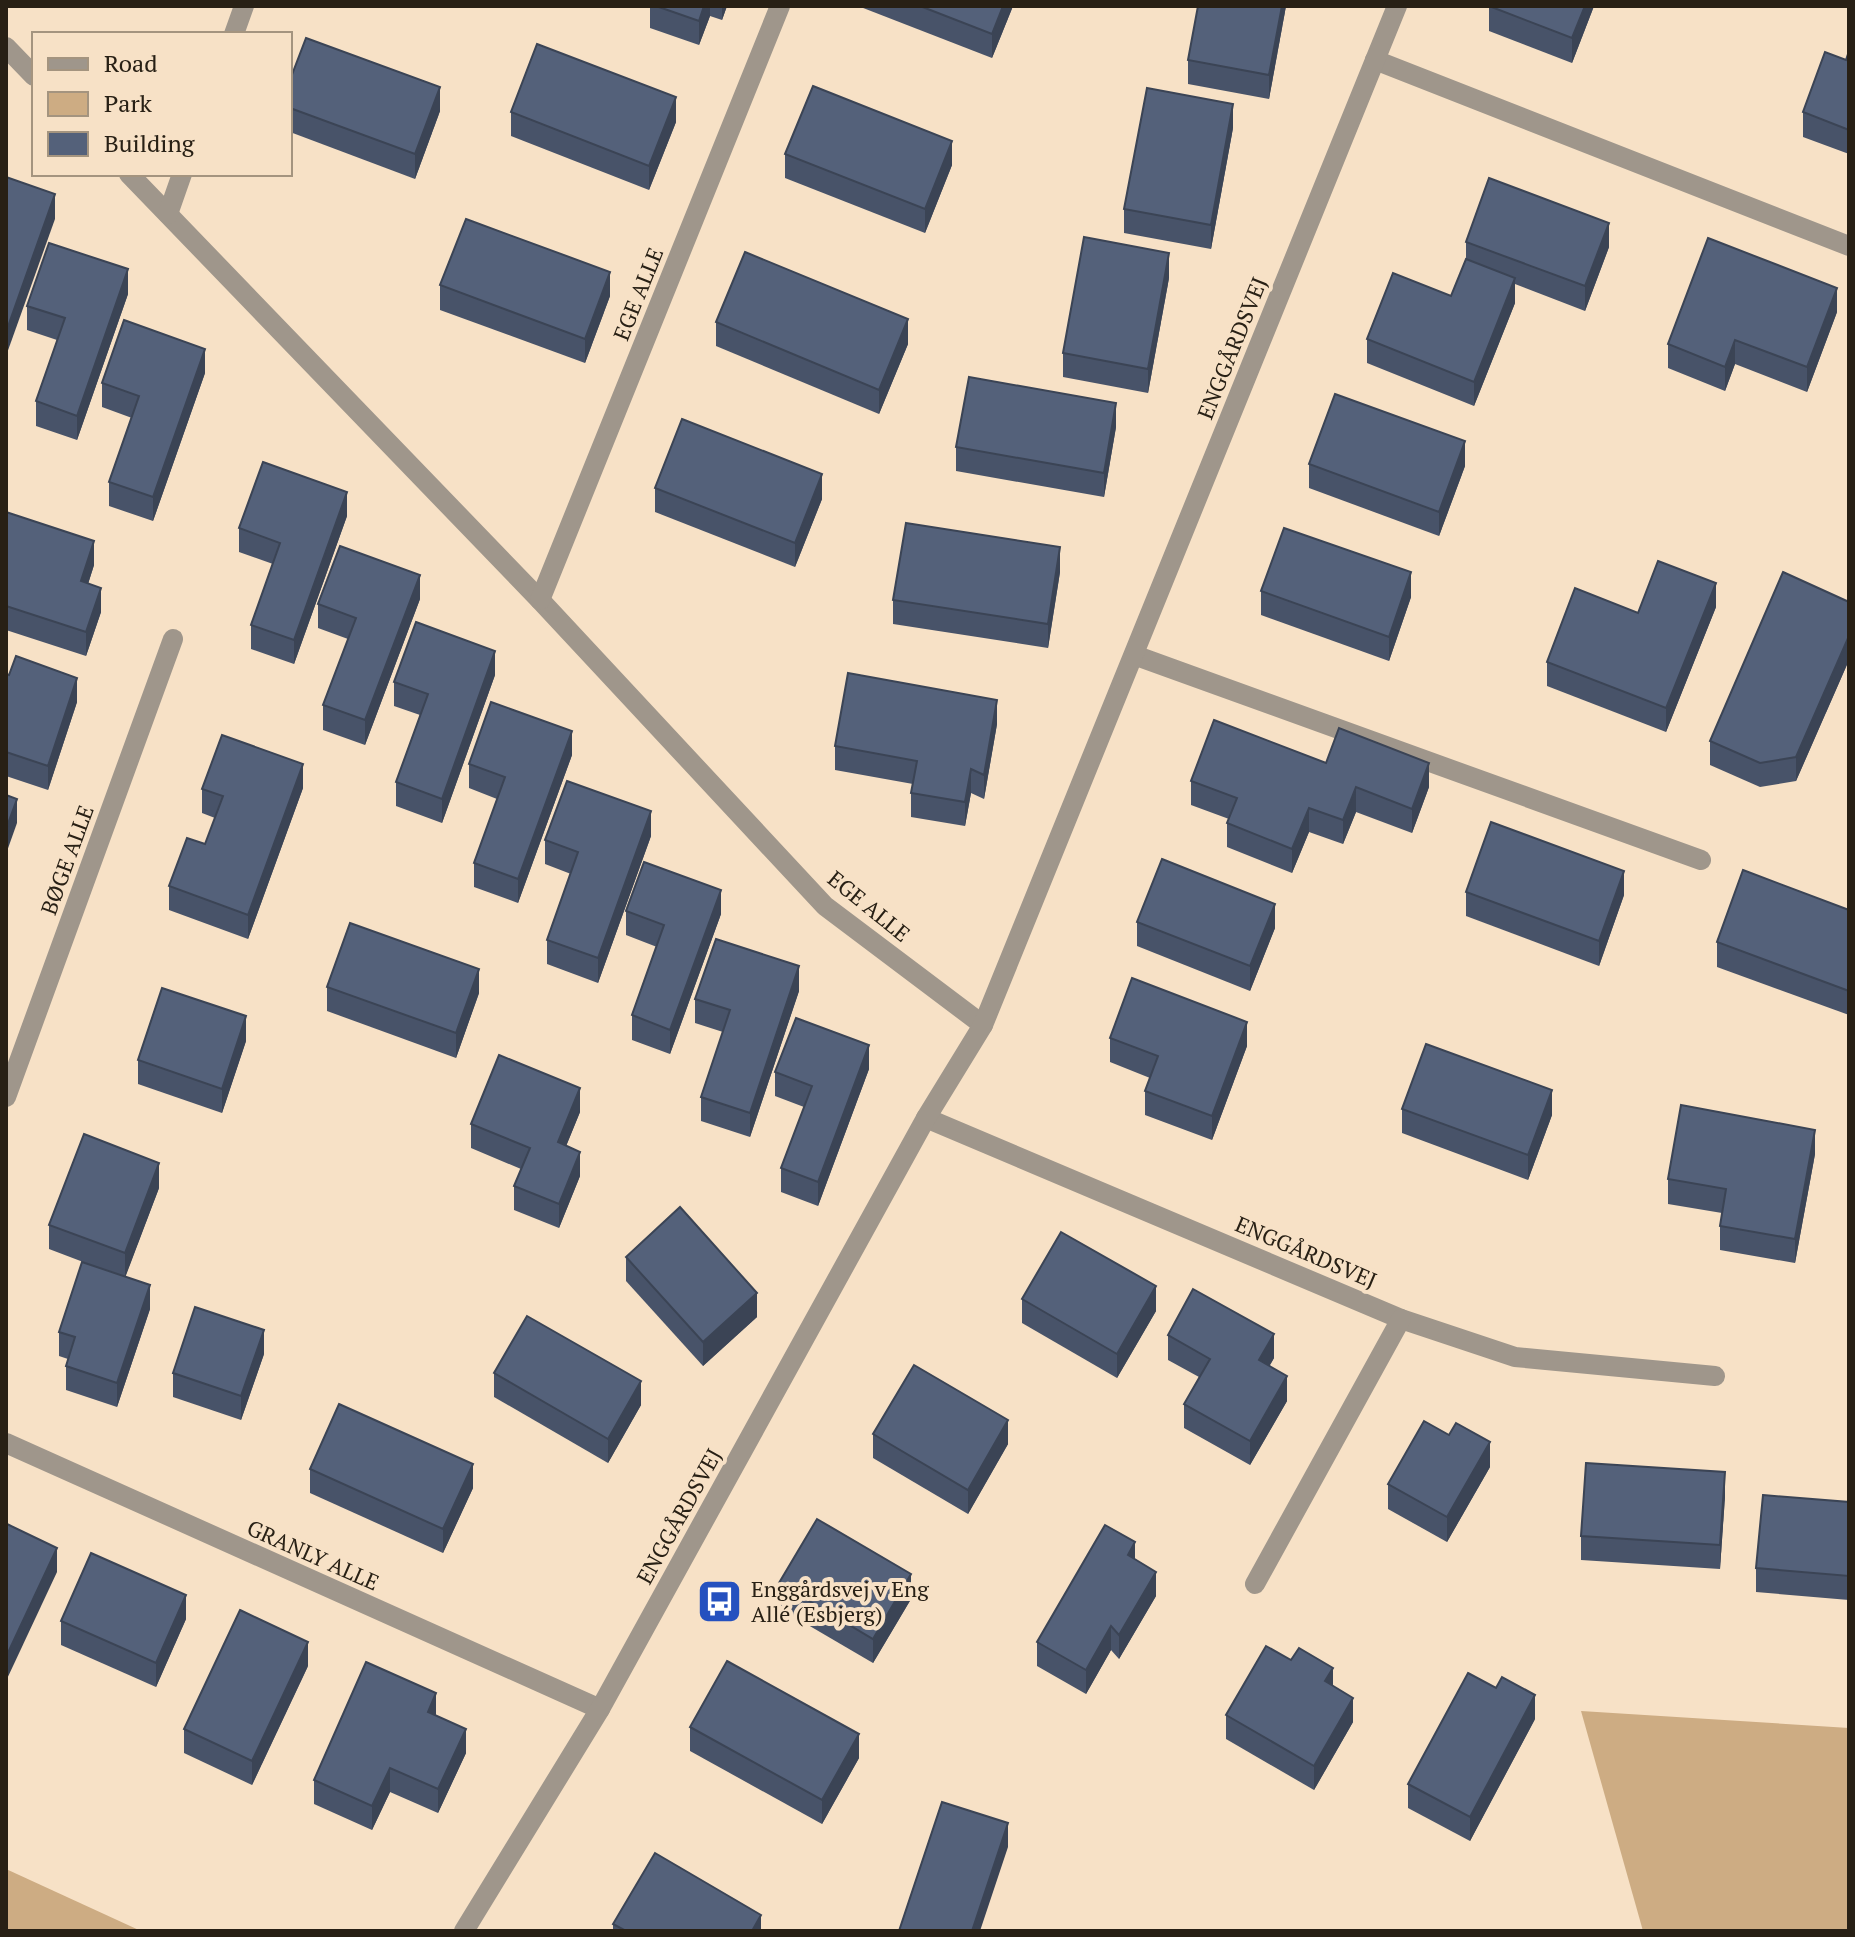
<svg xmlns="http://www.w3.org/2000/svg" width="1855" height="1937" font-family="'PT Serif',serif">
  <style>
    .green { fill: #cdac83 }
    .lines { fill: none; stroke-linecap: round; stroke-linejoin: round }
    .minor { stroke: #9f968b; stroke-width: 20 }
    .wall { fill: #485369 }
    .shaded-wall { fill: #3b4455 }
    .building { fill: #54617a; stroke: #3b4455; stroke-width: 2 }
    .labels { text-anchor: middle; stroke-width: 8; stroke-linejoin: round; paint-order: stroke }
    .street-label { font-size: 22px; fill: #282015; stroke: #f7e1c6 }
    .poi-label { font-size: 22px; fill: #282015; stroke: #f7e1c6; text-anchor: start }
  </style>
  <rect width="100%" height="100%" fill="#f7e1c6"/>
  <g class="green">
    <polygon points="1581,1711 1849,1728 1849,1931 1643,1931"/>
    <polygon points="6,1869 141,1931 6,1931"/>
  </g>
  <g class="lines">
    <g class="minor">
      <polyline points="234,34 244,6"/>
      <polyline points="6,47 34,76"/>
      <polyline points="1375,60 1849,246"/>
      <polyline points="129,174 540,600 825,906 983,1025"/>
      <polyline points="168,214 182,174"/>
      <polyline points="540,600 780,6"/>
      <polyline points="1134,655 1701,860"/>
      <polyline points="6,1097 173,639"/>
      <polyline points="926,1118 1401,1319 1515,1357 1715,1376"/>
      <polyline points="6,1443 600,1709"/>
      <polyline points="1255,1584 1401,1319"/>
      <polyline points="464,1931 600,1709 926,1118 983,1025 1397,6"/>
    </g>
  </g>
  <g class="wall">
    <polygon points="650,6 727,6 722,20 710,16 699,45 650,28"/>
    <polygon points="858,6 1013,6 992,58"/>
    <polygon points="1198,6 1286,6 1269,99 1188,84 1188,60"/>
    <polygon points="1489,6 1594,6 1572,63 1489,31"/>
    <polygon points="1849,51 1849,154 1803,137 1803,112 1846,60"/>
    <polygon points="290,80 440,111 415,179 290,132"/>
    <polygon points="511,112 676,122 649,190 511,136"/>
    <polygon points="1233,128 1211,249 1124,233 1124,209"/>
    <polygon points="785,154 952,165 925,233 785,178"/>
    <polygon points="1466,242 1609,247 1585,311 1515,284 1515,303 1474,406 1367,363 1367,339 1451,296 1466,259"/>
    <polygon points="1169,278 1148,393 1063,377 1063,353"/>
    <polygon points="440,285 610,296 585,363 440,310"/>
    <polygon points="128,294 77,440 36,426 36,401 57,340 27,330 27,306"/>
    <polygon points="1837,312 1807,392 1735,364 1725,391 1668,368 1668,344"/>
    <polygon points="716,322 908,344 879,414 716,346"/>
    <polygon points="205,373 153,521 109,506 109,482 132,418 102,407 102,383"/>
    <polygon points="1116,427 1104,497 956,471 956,447"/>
    <polygon points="1309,464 1465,466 1439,536 1309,488"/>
    <polygon points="655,488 822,499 795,567 655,512"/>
    <polygon points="6,512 94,565 88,584 101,612 86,656 6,630"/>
    <polygon points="347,516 294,664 251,649 251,625 273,564 239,552 239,528"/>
    <polygon points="1060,572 1048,648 893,624 893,600"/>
    <polygon points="1261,591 1411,597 1389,661 1261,615"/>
    <polygon points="420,599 365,745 323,730 323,705 348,639 318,628 318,604"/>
    <polygon points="1849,602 1849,660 1796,781 1760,787 1710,765 1710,741"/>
    <polygon points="1716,607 1666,732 1547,686 1547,662 1638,613"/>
    <polygon points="6,674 77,702 48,790 6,776"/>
    <polygon points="495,675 442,823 396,806 396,782 420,715 394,706 394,682"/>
    <polygon points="997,724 984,799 971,793 965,826 911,817 911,793 913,784 835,770 835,746"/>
    <polygon points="572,755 518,903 474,887 474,863 497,799 469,788 469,764"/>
    <polygon points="1326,763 1429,787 1412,833 1356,812 1343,844 1309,832 1292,873 1227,847 1227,823 1229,819 1191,805 1191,781"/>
    <polygon points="303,788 248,939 169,910 169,886 205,844 215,818 202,813 202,789"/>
    <polygon points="651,836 598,983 547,964 547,940 571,874 545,864 545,840"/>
    <polygon points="1466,892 1624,895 1599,966 1466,916"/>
    <polygon points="1849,910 1849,1015 1717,967 1717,942"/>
    <polygon points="626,911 721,914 670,1054 632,1040 632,1015 657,947 626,935"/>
    <polygon points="1137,922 1275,928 1250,991 1137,946"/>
    <polygon points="327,987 479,993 456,1058 327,1011"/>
    <polygon points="799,991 750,1137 701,1121 701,1097 723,1032 695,1023 695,999"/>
    <polygon points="1110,1038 1247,1046 1212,1140 1145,1115 1145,1091 1150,1078 1110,1062"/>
    <polygon points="246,1041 222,1113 138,1084 138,1060"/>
    <polygon points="869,1069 818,1206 781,1192 781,1168 804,1107 775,1096 775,1072"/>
    <polygon points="1402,1109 1552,1115 1528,1180 1402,1133"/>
    <polygon points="580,1112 566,1146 580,1176 559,1228 514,1210 514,1186 521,1169 471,1148 471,1124"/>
    <polygon points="1815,1154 1795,1263 1720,1250 1720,1226 1722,1213 1668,1204 1668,1179"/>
    <polygon points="159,1188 125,1277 150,1309 117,1407 66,1390 66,1366 68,1359 59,1356 59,1332 99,1268 49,1249 49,1225"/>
    <polygon points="626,1257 757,1317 703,1366 626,1281"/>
    <polygon points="1022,1299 1156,1311 1117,1378 1022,1323"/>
    <polygon points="1168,1335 1274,1358 1269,1366 1287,1401 1250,1465 1184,1428 1184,1404 1199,1377 1168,1360"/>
    <polygon points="264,1354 241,1420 173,1397 173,1373"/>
    <polygon points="494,1373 641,1405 608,1463 494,1397"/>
    <polygon points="873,1434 1008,1444 968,1514 873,1458"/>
    <polygon points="1490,1467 1447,1542 1388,1509 1388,1484"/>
    <polygon points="310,1469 473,1488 443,1553 310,1493"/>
    <polygon points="1725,1496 1720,1569 1581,1560 1581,1536"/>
    <polygon points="1849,1502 1849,1600 1756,1592 1756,1568"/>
    <polygon points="1135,1559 1156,1596 1119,1659 1111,1650 1086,1694 1037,1666 1037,1642"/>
    <polygon points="779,1583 911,1599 873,1663 779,1608"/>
    <polygon points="186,1619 156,1687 61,1645 61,1621"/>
    <polygon points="308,1666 252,1785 184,1753 184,1729"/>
    <polygon points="1333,1686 1353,1722 1314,1790 1226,1739 1226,1715"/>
    <polygon points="436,1715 466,1753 438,1813 390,1792 372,1830 314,1804 314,1780"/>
    <polygon points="1535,1719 1470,1841 1408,1808 1408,1784"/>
    <polygon points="690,1727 859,1758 822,1824 690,1751"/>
    <polygon points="613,1924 761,1931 613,1931"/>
  </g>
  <g class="shaded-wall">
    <polygon points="704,6 710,6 710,16 699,45 699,21"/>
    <polygon points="722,6 727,6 722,20"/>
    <polygon points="1003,6 1013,6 992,58 992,34"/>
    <polygon points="1282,6 1286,6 1269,99 1269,75"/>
    <polygon points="1585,6 1594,6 1572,63 1572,38"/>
    <polygon points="440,87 440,111 415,179 415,154"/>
    <polygon points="676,97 676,122 649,190 649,166"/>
    <polygon points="1233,104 1233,128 1211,249 1211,225"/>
    <polygon points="952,141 952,165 925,233 925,209"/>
    <polygon points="55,194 55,219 6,356 6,332"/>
    <polygon points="1609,223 1609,247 1585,311 1585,286"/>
    <polygon points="1169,253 1169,278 1148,393 1148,369"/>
    <polygon points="128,269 128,294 77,440 77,416"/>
    <polygon points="610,272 610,296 585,363 585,339"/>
    <polygon points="1515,278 1515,303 1474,406 1474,382"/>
    <polygon points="1837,288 1837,312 1807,392 1807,367"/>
    <polygon points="908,319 908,344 879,414 879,390"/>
    <polygon points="1735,340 1735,364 1725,391 1725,367"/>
    <polygon points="205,349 205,373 153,521 153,497"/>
    <polygon points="1116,403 1116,427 1104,497 1104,473"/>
    <polygon points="1465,441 1465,466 1439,536 1439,512"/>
    <polygon points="822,474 822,499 795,567 795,543"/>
    <polygon points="347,492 347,516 294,664 294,640"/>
    <polygon points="94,541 94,565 81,606 81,581"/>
    <polygon points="1060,547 1060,572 1048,648 1048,624"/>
    <polygon points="1411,572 1411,597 1389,661 1389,637"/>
    <polygon points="420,575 420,599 365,745 365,720"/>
    <polygon points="1716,583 1716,607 1666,732 1666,708"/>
    <polygon points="101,588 101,612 86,656 86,632"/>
    <polygon points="1849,636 1849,660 1796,781 1796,757"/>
    <polygon points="495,651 495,675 442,823 442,799"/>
    <polygon points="77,678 77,702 48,790 48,766"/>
    <polygon points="997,700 997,724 984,799 984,775"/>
    <polygon points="572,731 572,755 518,903 518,879"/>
    <polygon points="1429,763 1429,787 1412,833 1412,809"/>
    <polygon points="303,764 303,788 248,939 248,915"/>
    <polygon points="971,769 971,793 965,826 965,802"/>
    <polygon points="1356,787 1356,812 1343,844 1343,820"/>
    <polygon points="17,799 17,823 6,854 6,829"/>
    <polygon points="1309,808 1309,832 1292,873 1292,849"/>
    <polygon points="651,811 651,836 598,983 598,958"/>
    <polygon points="1624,871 1624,895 1599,966 1599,941"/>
    <polygon points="721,890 721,914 670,1054 670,1030"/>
    <polygon points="1275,904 1275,928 1250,991 1250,966"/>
    <polygon points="799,966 799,991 750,1137 750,1113"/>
    <polygon points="479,969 479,993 456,1058 456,1033"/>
    <polygon points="246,1016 246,1041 222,1113 222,1089"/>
    <polygon points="1247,1022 1247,1046 1212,1140 1212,1116"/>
    <polygon points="869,1045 869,1069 818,1206 818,1182"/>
    <polygon points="580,1088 580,1112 558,1166 558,1142"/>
    <polygon points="1552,1090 1552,1115 1528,1180 1528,1155"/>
    <polygon points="1815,1130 1815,1154 1795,1263 1795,1239"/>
    <polygon points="580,1152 580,1176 559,1228 559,1204"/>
    <polygon points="159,1163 159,1188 125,1278 125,1253"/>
    <polygon points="150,1285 150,1309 117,1407 117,1383"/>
    <polygon points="1156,1286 1156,1311 1117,1378 1117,1354"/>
    <polygon points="757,1293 757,1317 703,1366 703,1342"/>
    <polygon points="264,1330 264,1354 241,1420 241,1396"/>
    <polygon points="1274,1334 1274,1358 1259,1385 1259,1360"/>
    <polygon points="1287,1376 1287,1401 1250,1465 1250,1441"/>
    <polygon points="641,1381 641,1405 608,1463 608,1439"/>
    <polygon points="1008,1420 1008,1444 968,1514 968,1490"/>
    <polygon points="1490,1442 1490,1467 1447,1542 1447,1517"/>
    <polygon points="473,1464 473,1488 443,1553 443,1529"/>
    <polygon points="1725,1472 1725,1496 1720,1569 1720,1545"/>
    <polygon points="1135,1542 1135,1566 1128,1555"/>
    <polygon points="57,1548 57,1572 6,1681 6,1657"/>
    <polygon points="1156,1572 1156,1596 1119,1659 1119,1635"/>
    <polygon points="911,1574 911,1599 873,1663 873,1639"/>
    <polygon points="186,1595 186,1619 156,1687 156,1663"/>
    <polygon points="1111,1626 1111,1650 1086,1694 1086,1670"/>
    <polygon points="308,1642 308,1666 252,1785 252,1761"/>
    <polygon points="1333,1668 1333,1692 1325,1681"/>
    <polygon points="436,1693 436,1717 428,1712"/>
    <polygon points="1535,1695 1535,1719 1470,1841 1470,1817"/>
    <polygon points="1353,1698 1353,1722 1314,1790 1314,1766"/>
    <polygon points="466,1729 466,1753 438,1813 438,1789"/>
    <polygon points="859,1734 859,1758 822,1824 822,1800"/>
    <polygon points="390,1768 390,1792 372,1830 372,1806"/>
    <polygon points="1008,1823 1008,1847 980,1931 972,1931"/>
    <polygon points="761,1915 761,1931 752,1931"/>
  </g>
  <g class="building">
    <polygon points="656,6 704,6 699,21"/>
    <polygon points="920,6 1003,6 992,34"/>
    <polygon points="1198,6 1282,6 1269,75 1188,60"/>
    <polygon points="1489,6 1585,6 1572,38"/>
    <polygon points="306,38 440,87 415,154 290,108 290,80"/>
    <polygon points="537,44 676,97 649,166 511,112"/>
    <polygon points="1849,51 1849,130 1803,112 1825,52 1846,60"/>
    <polygon points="813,86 952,141 925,209 785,154"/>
    <polygon points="1147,88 1233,104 1211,225 1124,209"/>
    <polygon points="6,177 55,194 6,332"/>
    <polygon points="1489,178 1609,223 1585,286 1466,242"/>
    <polygon points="466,219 610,272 585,339 440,285"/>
    <polygon points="1084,237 1169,253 1148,369 1063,353"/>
    <polygon points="1708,238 1837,288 1807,367 1735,340 1725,367 1668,344"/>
    <polygon points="49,243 128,269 77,416 36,401 65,318 27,306"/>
    <polygon points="745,252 908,319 879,390 716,322"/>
    <polygon points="1466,259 1515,278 1474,382 1367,339 1393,273 1451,296"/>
    <polygon points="124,320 205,349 153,497 109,482 139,396 102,383"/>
    <polygon points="969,377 1116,403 1104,473 956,447"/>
    <polygon points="1335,394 1465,441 1439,512 1309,464"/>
    <polygon points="682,419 822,474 795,543 655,488"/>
    <polygon points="263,462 347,492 294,640 251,625 280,543 239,528"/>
    <polygon points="6,512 94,541 81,581 101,588 86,632 6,606"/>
    <polygon points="906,523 1060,547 1048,624 893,600"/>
    <polygon points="1284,528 1411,572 1389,637 1261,591"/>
    <polygon points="340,546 420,575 365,720 323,705 356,618 318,604"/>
    <polygon points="1658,561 1716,583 1666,708 1547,662 1575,588 1638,613"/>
    <polygon points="1783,572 1849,602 1849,636 1796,757 1760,763 1710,741"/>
    <polygon points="416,622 495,651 442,799 396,782 428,694 394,682"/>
    <polygon points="16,656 77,678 48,766 6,752 6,674 9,675"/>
    <polygon points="848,673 997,700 984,775 971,769 965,802 911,793 917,761 835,746"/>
    <polygon points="491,702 572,731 518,879 474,863 505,777 469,764"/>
    <polygon points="1214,720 1326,763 1339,728 1429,763 1412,809 1356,787 1343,820 1309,808 1292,849 1227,823 1237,798 1191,781"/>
    <polygon points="222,735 303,764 248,915 169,886 187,838 205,844 223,796 202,789"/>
    <polygon points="567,781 651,811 598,958 547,940 578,852 545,840"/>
    <polygon points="6,795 17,799 6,829"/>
    <polygon points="1491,822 1624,871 1599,941 1466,892"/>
    <polygon points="1162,859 1275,904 1250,966 1137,922"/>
    <polygon points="644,862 721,890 670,1030 632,1015 664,925 626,911"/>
    <polygon points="1743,870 1849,910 1849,991 1717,942"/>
    <polygon points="350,923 479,969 456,1033 327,987"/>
    <polygon points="716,939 799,966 750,1113 701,1097 730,1010 695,999"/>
    <polygon points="1132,978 1247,1022 1212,1116 1145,1091 1158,1056 1110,1038"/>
    <polygon points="162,988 246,1016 222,1089 138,1060"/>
    <polygon points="796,1018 869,1045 818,1182 781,1168 812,1086 775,1072"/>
    <polygon points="1426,1044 1552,1090 1528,1155 1402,1109"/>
    <polygon points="499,1055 580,1088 558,1142 580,1152 559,1204 514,1186 530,1148 471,1124"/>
    <polygon points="1681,1105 1815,1130 1795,1239 1720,1226 1726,1189 1668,1179"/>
    <polygon points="84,1134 159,1163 125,1253 49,1225"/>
    <polygon points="680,1207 757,1293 703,1342 626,1257"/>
    <polygon points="1061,1232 1156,1286 1117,1354 1022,1299"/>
    <polygon points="82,1262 150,1285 117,1383 66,1366 75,1337 59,1332"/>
    <polygon points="1193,1289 1274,1334 1259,1360 1287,1376 1250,1441 1184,1404 1210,1359 1168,1335"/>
    <polygon points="195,1307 264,1330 241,1396 173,1373"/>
    <polygon points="527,1316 641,1381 608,1439 494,1373"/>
    <polygon points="914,1365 1008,1420 968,1490 873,1434"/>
    <polygon points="339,1404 473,1464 443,1529 310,1469"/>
    <polygon points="1424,1421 1449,1435 1456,1423 1490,1442 1447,1517 1388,1484"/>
    <polygon points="1586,1463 1725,1472 1720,1545 1581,1536"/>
    <polygon points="1763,1495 1849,1502 1849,1576 1756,1568"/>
    <polygon points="817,1519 911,1574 873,1639 779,1583"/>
    <polygon points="7,1524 57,1548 6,1657 6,1526"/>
    <polygon points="1105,1525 1135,1542 1128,1555 1156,1572 1119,1635 1111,1626 1086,1670 1037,1642"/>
    <polygon points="91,1553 186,1595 156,1663 61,1621"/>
    <polygon points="240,1610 308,1642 252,1761 184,1729"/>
    <polygon points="1266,1646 1291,1660 1299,1648 1333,1668 1325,1681 1353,1698 1314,1766 1226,1715"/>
    <polygon points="727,1661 859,1734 822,1800 690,1727"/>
    <polygon points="366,1662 436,1693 428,1712 466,1729 438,1789 390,1768 372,1806 314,1780"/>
    <polygon points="1468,1673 1496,1688 1502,1677 1535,1695 1470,1817 1408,1784"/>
    <polygon points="942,1802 1008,1823 972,1931 899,1931"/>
    <polygon points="655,1853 761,1915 752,1931 626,1931 613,1924"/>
  </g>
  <defs>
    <symbol id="bus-square" viewBox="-11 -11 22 22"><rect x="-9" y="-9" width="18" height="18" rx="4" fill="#2551bf" stroke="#f7e1c6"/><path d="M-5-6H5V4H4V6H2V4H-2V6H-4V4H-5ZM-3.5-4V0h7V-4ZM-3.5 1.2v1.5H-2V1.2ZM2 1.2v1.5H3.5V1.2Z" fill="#fff"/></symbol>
  </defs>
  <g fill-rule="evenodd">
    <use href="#bus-square" x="694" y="1576" width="51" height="51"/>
  </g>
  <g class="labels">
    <g class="street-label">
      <text transform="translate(638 294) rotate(-68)" y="8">EGE ALLE</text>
      <text transform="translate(1232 348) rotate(-68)" y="8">ENGGÅRDSVEJ</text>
      <text transform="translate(67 860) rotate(-70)" y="8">BØGE ALLE</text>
      <text transform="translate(869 906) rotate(39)" y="8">EGE ALLE</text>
      <text transform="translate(1306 1252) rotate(23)" y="8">ENGGÅRDSVEJ</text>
      <text transform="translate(679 1516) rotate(-61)" y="8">ENGGÅRDSVEJ</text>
      <text transform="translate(313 1555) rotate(24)" y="8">GRANLY ALLE</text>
    </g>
    <g class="poi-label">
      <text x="751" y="1597">Enggårdsvej v Eng<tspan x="751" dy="25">Allé (Esbjerg)</tspan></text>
    </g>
  </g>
  <rect width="1855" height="1937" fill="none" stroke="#282015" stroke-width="16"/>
  <rect x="32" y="32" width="260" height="144" fill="#f7e1c6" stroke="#a4947f" stroke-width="2"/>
  <rect x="48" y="58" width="40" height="12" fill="#9f968b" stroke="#a4947f" stroke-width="2"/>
  <text x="104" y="72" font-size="24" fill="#282015">Road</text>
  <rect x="48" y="92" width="40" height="24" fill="#cdac83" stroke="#a4947f" stroke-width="2"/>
  <text x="104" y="112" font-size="24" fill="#282015">Park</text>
  <rect x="48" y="132" width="40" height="24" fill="#54617a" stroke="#a4947f" stroke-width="2"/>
  <text x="104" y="152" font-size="24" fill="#282015">Building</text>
</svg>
